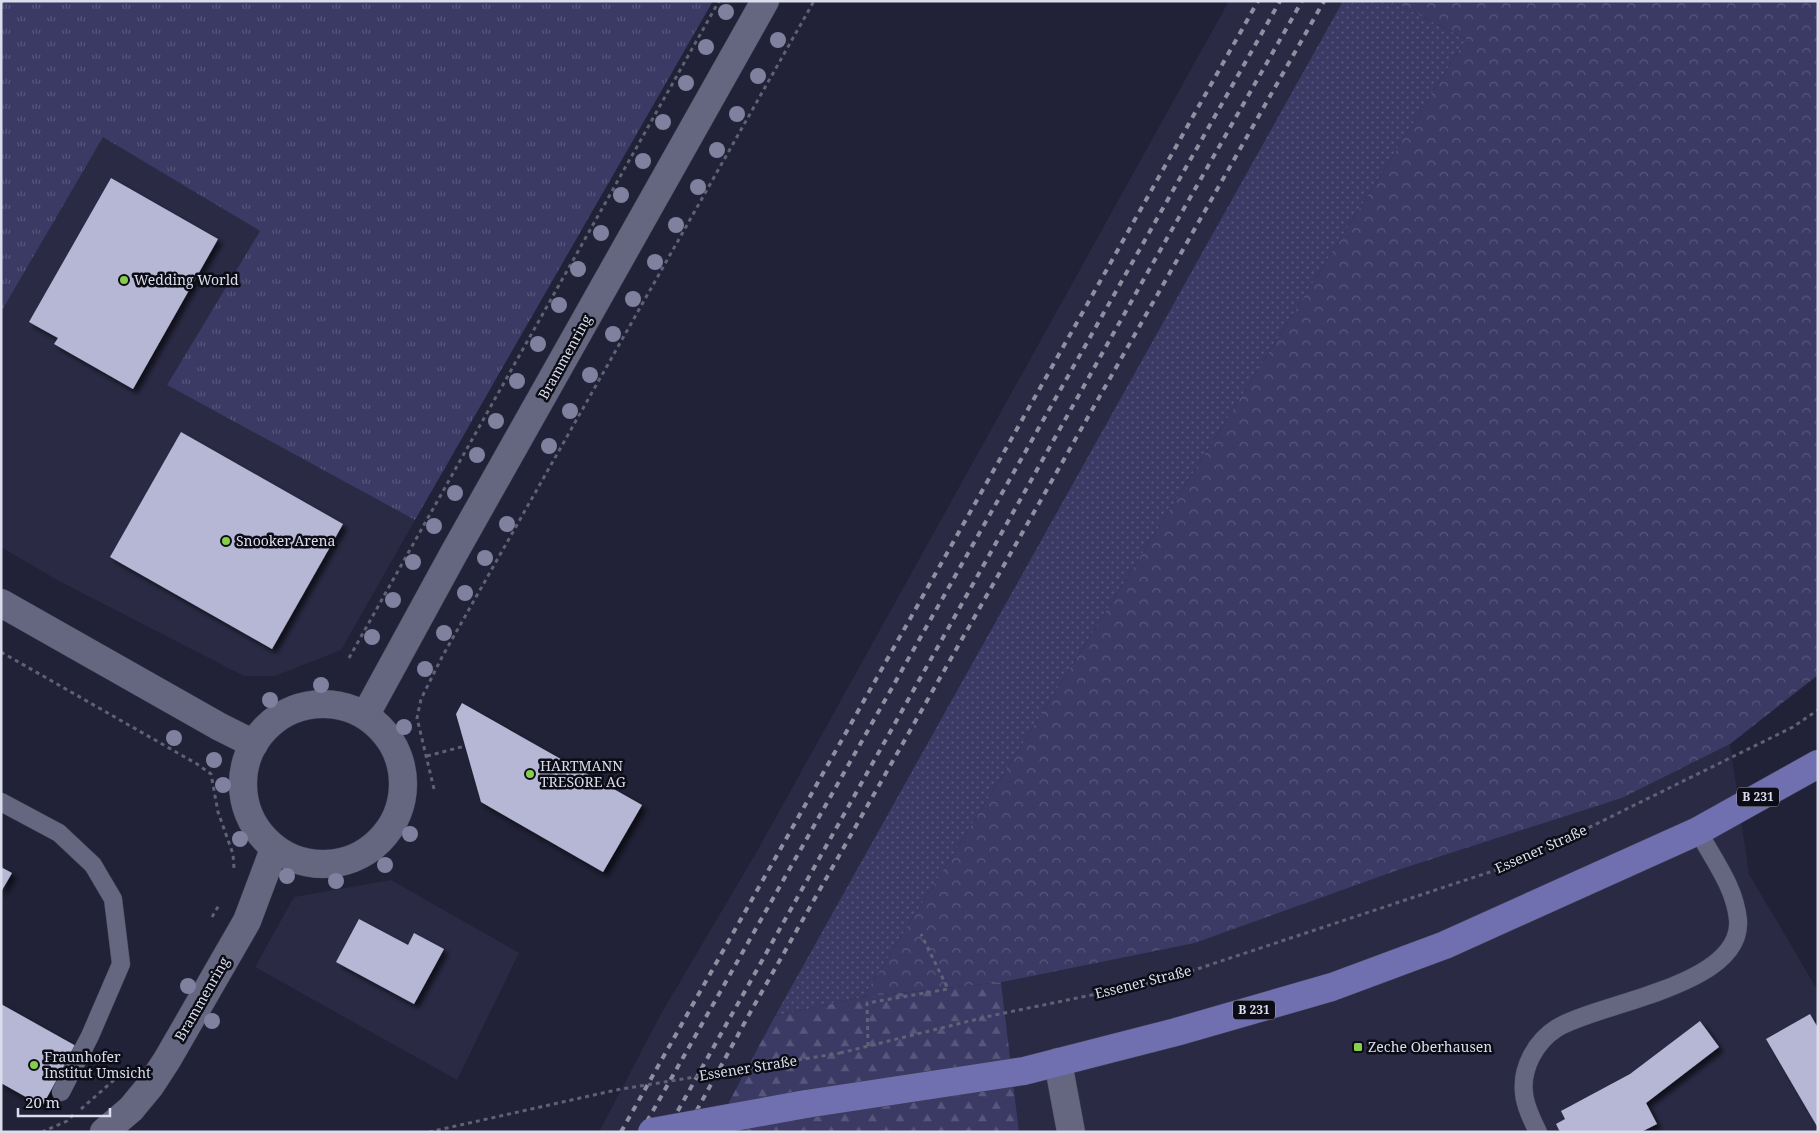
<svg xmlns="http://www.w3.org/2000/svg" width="1819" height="1133" font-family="'Noto Serif',serif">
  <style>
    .built { fill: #2a2a45 }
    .grass { fill: url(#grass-tufts) }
    .forest { fill: url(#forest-firs) }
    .park { fill: url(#park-crowns) }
    .garden { fill: url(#garden-dots) }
    .building { fill: #b5b7d4; filter: url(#shadow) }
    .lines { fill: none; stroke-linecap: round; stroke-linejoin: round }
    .service-casing { stroke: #3d3d4f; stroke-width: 19 }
    .minor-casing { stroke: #3d3d4f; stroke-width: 29 }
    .primary-casing { stroke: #3d3d4f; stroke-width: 29 }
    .path { stroke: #606174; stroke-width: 3; stroke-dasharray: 4 4; stroke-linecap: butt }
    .service { stroke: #656680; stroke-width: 18 }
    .minor { stroke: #656680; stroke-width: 28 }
    .primary { stroke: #706fb0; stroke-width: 28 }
    .rail { stroke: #8f8fa1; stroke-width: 4; stroke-dasharray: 6 6; stroke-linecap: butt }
    .primary-bridge-casing { stroke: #3d3d4f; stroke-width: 29; stroke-linecap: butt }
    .path-bridge { stroke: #606174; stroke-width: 3; stroke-dasharray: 4 4; stroke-linecap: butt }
    .primary-bridge { stroke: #706fb0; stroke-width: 28 }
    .tree { fill: #80819e }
    .poi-dot { fill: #87cf4a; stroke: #0b0c15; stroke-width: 2 }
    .labels { text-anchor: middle; stroke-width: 5; stroke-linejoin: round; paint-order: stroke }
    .shield { fill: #0b0c15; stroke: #9d9eac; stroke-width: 1 }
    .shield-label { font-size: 12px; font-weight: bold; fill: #dcddec }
    .poi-label { font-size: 14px; fill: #dcddec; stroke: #0b0c15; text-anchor: start }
    .street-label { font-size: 14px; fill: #dcddec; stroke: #0b0c15 }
  </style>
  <defs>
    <pattern id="grass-tufts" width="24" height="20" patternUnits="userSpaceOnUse" patternTransform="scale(1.25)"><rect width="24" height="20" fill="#3b3a65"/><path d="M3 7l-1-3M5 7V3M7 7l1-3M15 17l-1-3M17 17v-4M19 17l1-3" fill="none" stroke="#57567b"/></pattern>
    <pattern id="forest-firs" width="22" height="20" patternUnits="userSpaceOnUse" patternTransform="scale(1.25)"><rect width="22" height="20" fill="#3b3a65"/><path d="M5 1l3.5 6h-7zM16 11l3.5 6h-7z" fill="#57567b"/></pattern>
    <pattern id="park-crowns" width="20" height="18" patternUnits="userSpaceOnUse" patternTransform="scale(1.25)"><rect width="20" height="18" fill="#3b3a65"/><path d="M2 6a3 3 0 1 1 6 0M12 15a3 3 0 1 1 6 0" fill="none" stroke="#57567b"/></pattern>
    <pattern id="garden-dots" width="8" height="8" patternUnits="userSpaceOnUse" patternTransform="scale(1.25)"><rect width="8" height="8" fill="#3b3a65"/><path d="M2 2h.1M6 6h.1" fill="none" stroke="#57567b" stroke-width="1.8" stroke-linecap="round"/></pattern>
    <filter id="shadow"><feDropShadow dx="4.5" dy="4.5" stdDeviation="2.5" flood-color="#0009"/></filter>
  </defs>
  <rect width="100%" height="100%" fill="#212137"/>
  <g class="built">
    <polygon points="1229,1 1343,1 775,1016 713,1132 599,1132 661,1014 756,853"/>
    <polygon points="103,136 260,231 167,385 415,520 341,650 275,676 244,676 57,580 1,547 1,312"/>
    <polygon points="1730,744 1749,874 1818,991 1818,1132 1019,1132 1001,982 1195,943 1401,869 1622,798"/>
    <polygon points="391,880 519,953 457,1080 255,967 294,897"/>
  </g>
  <polygon class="grass" points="1,1 713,1 415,520 167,385 260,231 103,137 1,312"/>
  <polygon class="forest" points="1001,982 1019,1132 713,1132 775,1016 863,997"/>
  <polygon class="park" points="1391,1 1818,1 1818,675 1730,744 1622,798 1401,869 1195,943 1002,982 863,997 1466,39"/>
  <polygon class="garden" points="1343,1 1391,1 1466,39 863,997 775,1016"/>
  <g class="building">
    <polygon points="111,178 218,239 133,389 54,344 58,338 29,322"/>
    <polygon points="181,432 343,524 272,649 110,557"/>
    <polygon points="462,703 642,805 603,872 481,802 456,714"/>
    <polygon points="1,867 12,873 1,892"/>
    <polygon points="359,919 408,945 414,933 444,949 414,1004 336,962"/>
    <polygon points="1,1004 76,1046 42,1106 1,1083"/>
    <polygon points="1810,1014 1818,1028 1818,1128 1766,1039"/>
    <polygon points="1700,1021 1719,1047 1646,1103 1657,1124 1641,1132 1560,1132 1556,1124 1565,1119 1561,1111 1630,1074"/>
  </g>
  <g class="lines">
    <defs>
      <g id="service">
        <polyline points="1,802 59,833 93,865 113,899 121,964 90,1036 61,1092"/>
        <path d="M 1538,1132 C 1532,1120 1525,1106 1524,1093 C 1521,1068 1536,1041 1557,1028 C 1600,1002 1743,986 1738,920 C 1735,887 1713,859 1698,831"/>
      </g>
      <g id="minor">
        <polyline points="1,603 220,727 254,744"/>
        <circle cx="323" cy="784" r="80"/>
        <polyline points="366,714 454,553 765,1"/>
        <polyline points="1058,1062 1071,1132"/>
        <polyline points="104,1132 131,1109 150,1086 167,1060 247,921 274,849"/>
      </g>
      <polyline id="primary" points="806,1104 1024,1071 1176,1032 1332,987 1445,945 1698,831 1818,764"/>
    </defs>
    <use href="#service" class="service-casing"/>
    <use href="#minor" class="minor-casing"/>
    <use href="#primary" class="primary-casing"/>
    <g class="path">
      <polyline points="1,5 3,1"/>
      <polyline points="1,652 197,764 211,774 218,812 233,854 234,868"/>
      <polyline points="349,658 719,1"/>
      <polyline points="427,756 465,746"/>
      <polyline points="434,789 417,718 421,699 442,657 814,1"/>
      <polyline points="212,917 219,905"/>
      <polyline points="868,1046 867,1003 948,989 921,934"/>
      <polyline points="840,1053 990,1016 1164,980 1517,863 1793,727 1818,710"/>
      <polyline points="81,1109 114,1080"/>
      <polyline points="42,1132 67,1121 74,1114"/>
    </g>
    <use href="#service" class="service"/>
    <use href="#minor" class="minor"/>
    <use href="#primary" class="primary"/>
    <g class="rail">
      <polyline points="621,1132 1258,1"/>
      <polyline points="641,1132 1280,1"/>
      <polyline points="666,1132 1145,277 1302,1"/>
      <polyline points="685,1132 751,1011 1324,1"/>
    </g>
    <defs>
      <polyline id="primary-bridge" points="652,1132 806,1104"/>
    </defs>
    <use href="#primary-bridge" class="primary-bridge-casing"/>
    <polyline class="path-bridge" points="429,1132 616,1090 840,1053"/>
    <use href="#primary-bridge" class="primary-bridge"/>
  </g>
  <g class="tree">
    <circle cx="726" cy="12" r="8"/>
    <circle cx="778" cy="40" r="8"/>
    <circle cx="706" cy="47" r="8"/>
    <circle cx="758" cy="76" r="8"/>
    <circle cx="686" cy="83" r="8"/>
    <circle cx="737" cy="114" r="8"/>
    <circle cx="663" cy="122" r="8"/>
    <circle cx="717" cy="150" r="8"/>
    <circle cx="643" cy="161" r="8"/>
    <circle cx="698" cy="187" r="8"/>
    <circle cx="621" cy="195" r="8"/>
    <circle cx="676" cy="225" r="8"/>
    <circle cx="601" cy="233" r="8"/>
    <circle cx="655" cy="262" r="8"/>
    <circle cx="578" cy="269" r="8"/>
    <circle cx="633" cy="299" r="8"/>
    <circle cx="559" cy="305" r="8"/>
    <circle cx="613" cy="334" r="8"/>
    <circle cx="538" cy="344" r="8"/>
    <circle cx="590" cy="375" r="8"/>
    <circle cx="517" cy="381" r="8"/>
    <circle cx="570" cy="411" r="8"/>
    <circle cx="496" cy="421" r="8"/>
    <circle cx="549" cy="446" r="8"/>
    <circle cx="477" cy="455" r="8"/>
    <circle cx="455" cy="493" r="8"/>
    <circle cx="507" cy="524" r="8"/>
    <circle cx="434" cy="526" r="8"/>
    <circle cx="485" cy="558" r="8"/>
    <circle cx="413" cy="562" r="8"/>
    <circle cx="465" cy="593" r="8"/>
    <circle cx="393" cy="600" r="8"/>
    <circle cx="444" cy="633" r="8"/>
    <circle cx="372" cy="637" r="8"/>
    <circle cx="425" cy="669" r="8"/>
    <circle cx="321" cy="685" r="8"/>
    <circle cx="270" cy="700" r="8"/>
    <circle cx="404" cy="727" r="8"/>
    <circle cx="174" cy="738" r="8"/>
    <circle cx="214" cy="760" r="8"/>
    <circle cx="223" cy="785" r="8"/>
    <circle cx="410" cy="834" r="8"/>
    <circle cx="240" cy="839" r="8"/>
    <circle cx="385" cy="865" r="8"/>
    <circle cx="287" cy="876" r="8"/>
    <circle cx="336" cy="881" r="8"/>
    <circle cx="188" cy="986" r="8"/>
    <circle cx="212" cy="1021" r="8"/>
  </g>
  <g class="poi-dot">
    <circle cx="124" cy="280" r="5"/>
    <circle cx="226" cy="541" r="5"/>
    <circle cx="530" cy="774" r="5"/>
    <rect x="1353" y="1042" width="10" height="10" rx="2.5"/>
    <circle cx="34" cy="1065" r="5"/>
  </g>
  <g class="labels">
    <g class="shield">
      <rect x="1737" y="787.5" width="42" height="19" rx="4"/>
      <rect x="1233" y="1000.5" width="42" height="19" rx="4"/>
    </g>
    <g class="shield-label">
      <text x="1758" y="801">B 231</text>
      <text x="1254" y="1014">B 231</text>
    </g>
    <g class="poi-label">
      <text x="134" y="285">Wedding World</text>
      <text x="236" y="546">Snooker Arena</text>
      <text x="540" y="771">HARTMANN<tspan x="540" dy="16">TRESORE AG</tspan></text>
      <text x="1368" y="1052">Zeche Oberhausen</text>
      <text x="44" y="1062">Fraunhofer<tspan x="44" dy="16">Institut Umsicht</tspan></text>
    </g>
    <g class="street-label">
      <text transform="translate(565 357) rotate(-61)" y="5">Brammenring</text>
      <text transform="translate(1541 849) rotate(-24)" y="5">Essener Straße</text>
      <text transform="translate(1143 982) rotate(-14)" y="5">Essener Straße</text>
      <text transform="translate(202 999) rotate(-60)" y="5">Brammenring</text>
      <text transform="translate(748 1068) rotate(-9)" y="5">Essener Straße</text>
    </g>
  </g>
  <rect width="1819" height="1133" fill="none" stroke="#dcddec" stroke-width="5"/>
  <path d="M18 1108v8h92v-8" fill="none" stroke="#dcddec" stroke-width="2.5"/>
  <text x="25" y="1108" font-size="15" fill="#dcddec" stroke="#0b0c15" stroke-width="4" paint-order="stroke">20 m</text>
</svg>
